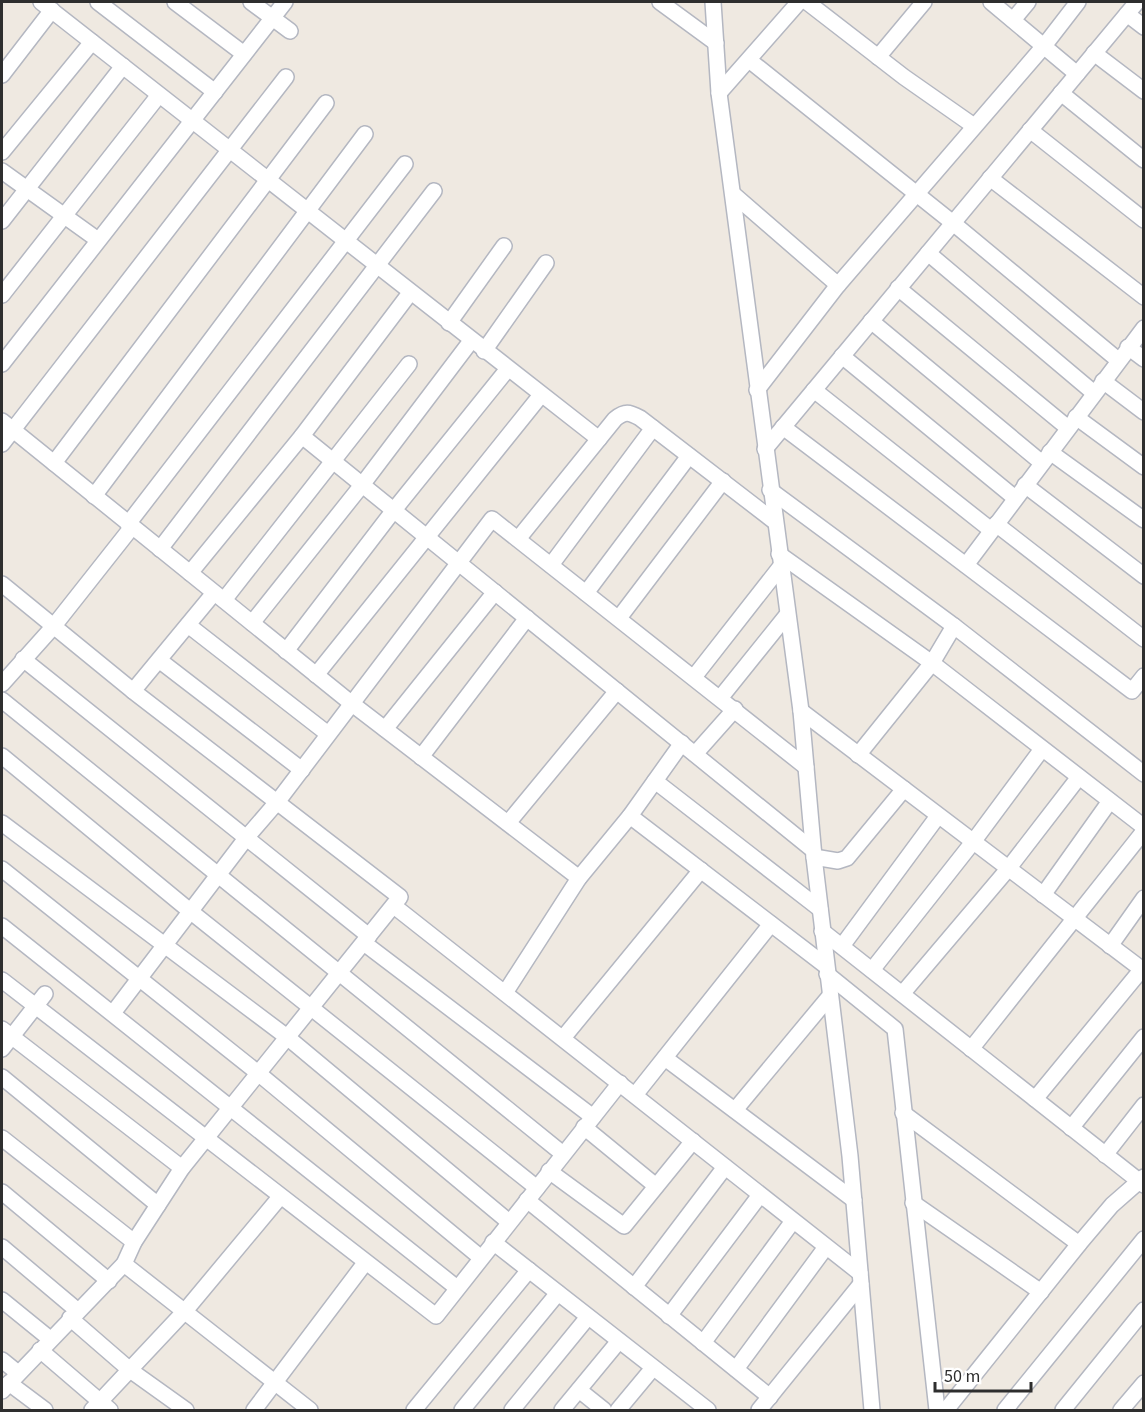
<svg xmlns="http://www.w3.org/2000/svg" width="1145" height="1412" font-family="'Source Sans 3',sans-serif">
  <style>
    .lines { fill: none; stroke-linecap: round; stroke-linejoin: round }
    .minor-casing { stroke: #b4b7c1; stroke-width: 18 }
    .minor { stroke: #fff; stroke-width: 15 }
  </style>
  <rect width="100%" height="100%" fill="#efe9e1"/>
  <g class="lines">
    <defs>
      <g id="minor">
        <polyline points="41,2 599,439"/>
        <polyline points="98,2 215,92"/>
        <polyline points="175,2 244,54"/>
        <polyline points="251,2 290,31"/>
        <polyline points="660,2 716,43"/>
        <polyline points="713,2 719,93 801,711 814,857 850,1156 872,1410"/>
        <polyline points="807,2 904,77 974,126"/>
        <polyline points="991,2 1077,74"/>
        <polyline points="1127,14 1144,27"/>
        <polyline points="1013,20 1028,2"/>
        <polyline points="1094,53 1144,91"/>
        <polyline points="878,57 924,2"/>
        <polyline points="749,60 953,223 1118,360"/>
        <polyline points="2,75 52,10"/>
        <polyline points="719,93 799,2"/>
        <polyline points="1061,93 1144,160"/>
        <polyline points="1030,130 1144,220"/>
        <polyline points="2,152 92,42"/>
        <polyline points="2,171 98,240"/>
        <polyline points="990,178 1144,297"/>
        <polyline points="733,194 838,285"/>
        <polyline points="2,221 123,66"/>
        <polyline points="928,253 1094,393"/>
        <polyline points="898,288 1068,428"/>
        <polyline points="2,295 159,95"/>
        <polyline points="871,321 1042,463"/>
        <polyline points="449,323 504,246"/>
        <polyline points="1128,347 1144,359"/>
        <polyline points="484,351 546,263"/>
        <polyline points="842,356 1015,498"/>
        <polyline points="2,364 285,2"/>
        <polyline points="1103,381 1144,412"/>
        <polyline points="757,390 838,285 1044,46 1078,2"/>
        <polyline points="814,390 991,530"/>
        <polyline points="1076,417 1144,467"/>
        <polyline points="2,421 351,703 579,878"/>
        <polyline points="783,427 1132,691 1144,676"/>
        <polyline points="302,436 813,850"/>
        <polyline points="2,444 286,77"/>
        <polyline points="765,449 1137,2"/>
        <polyline points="1050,452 1144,520"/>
        <polyline points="54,463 326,103"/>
        <polyline points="1025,485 1144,576"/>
        <polyline points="770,490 954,626 1144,774"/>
        <polyline points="94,496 365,134"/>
        <polyline points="128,524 405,164"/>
        <polyline points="996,524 1144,639"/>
        <path d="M 518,539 L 615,419 C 625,411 629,412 640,418 L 774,521"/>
        <polyline points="160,549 434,191"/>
        <polyline points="779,554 932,663 1144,827"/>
        <polyline points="551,565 653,428"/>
        <polyline points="966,565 1144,328"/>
        <polyline points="190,573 302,436 410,293"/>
        <polyline points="2,584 133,691 400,897 182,1168 134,1242 124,1264 2,1391"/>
        <polyline points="586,593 689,456"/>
        <polyline points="224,600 409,364"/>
        <polyline points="619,618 723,481"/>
        <polyline points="252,623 362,485 471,341"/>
        <polyline points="188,625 328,734"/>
        <polyline points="286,651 394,510 507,370"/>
        <polyline points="23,659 369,936"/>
        <polyline points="159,660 302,770"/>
        <polyline points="316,675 541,395"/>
        <polyline points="694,677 781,566"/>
        <polyline points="2,684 53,627 132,527"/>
        <polyline points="133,691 214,593"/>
        <polyline points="721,697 787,615"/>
        <polyline points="2,700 563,1154"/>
        <polyline points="801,711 1144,971"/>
        <polyline points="385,729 495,592"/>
        <polyline points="695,754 735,709"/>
        <polyline points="858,755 932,663 954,626"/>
        <polyline points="2,756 190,911 537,1188"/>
        <polyline points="421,757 527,618"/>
        <polyline points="655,781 820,909"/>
        <polyline points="630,816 826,966"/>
        <polyline points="2,823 287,1037 509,1222"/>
        <polyline points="508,823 617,691"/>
        <polyline points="814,857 838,861 847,858 904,789"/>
        <polyline points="2,869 258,1073 480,1257"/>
        <polyline points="1043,895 1110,801"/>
        <polyline points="394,906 860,1273"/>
        <polyline points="2,926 457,1288"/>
        <polyline points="822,931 1144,1185"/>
        <polyline points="364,943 593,1117"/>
        <polyline points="842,946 938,816"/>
        <polyline points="1110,946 1144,898"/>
        <polyline points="872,970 973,842 1042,749"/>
        <polyline points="827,974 895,1029 937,1410"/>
        <polyline points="2,980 436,1316 620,1083"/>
        <polyline points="505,993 579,878 630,816 682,743"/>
        <polyline points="902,994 1008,869 1079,777"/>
        <polyline points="113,1013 247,837 278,801 492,519 806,767"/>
        <polyline points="2,1029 182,1168"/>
        <polyline points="563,1038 701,870"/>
        <polyline points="2,1049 45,994"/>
        <polyline points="971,1049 1144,831"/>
        <polyline points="665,1058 854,1200"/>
        <polyline points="2,1077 158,1205"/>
        <polyline points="635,1095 771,924"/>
        <polyline points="1035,1099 1142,969"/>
        <polyline points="735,1110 829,997"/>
        <polyline points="903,1113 1079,1244 946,1410"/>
        <polyline points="584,1127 656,1186"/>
        <polyline points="1071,1128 1144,1037"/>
        <polyline points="2,1138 134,1242"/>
        <polyline points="1105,1155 1144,1105"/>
        <polyline points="549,1171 624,1226 693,1141"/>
        <polyline points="2,1192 109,1281"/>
        <polyline points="527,1200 770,1397"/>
        <polyline points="913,1203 1041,1292"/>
        <polyline points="493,1242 708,1410"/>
        <polyline points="1079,1244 1112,1205 1144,1177"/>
        <polyline points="2,1247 78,1311"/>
        <polyline points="124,1264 310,1410"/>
        <polyline points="634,1287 725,1167"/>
        <polyline points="2,1300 50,1339"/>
        <polyline points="669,1316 760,1195"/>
        <polyline points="70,1318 130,1370 186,1410"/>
        <polyline points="703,1343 793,1221"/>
        <polyline points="40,1350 110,1410"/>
        <polyline points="2,1360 18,1373"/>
        <polyline points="736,1369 826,1247"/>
        <polyline points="9,1383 45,1410"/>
        <polyline points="579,1390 604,1410"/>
        <polyline points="92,1410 185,1311 280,1197"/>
        <polyline points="254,1410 365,1263"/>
        <polyline points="414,1410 529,1270"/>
        <polyline points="462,1410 558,1293"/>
        <polyline points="512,1410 588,1317"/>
        <polyline points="562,1410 619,1341"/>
        <polyline points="618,1410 653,1368"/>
        <polyline points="759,1410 861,1284"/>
        <polyline points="1005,1410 1144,1239"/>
        <polyline points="1063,1410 1144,1310"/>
        <polyline points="1121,1410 1144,1383"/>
      </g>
    </defs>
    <use href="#minor" class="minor-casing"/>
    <use href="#minor" class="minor"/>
  </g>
  <rect width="1145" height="1412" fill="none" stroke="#2e2e2e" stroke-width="6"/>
  <path d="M935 1382v9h96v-9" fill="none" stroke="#2e2e2e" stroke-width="3"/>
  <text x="944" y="1382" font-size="18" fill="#2e2e2e" stroke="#ffffff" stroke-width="4.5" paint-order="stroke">50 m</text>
</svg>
